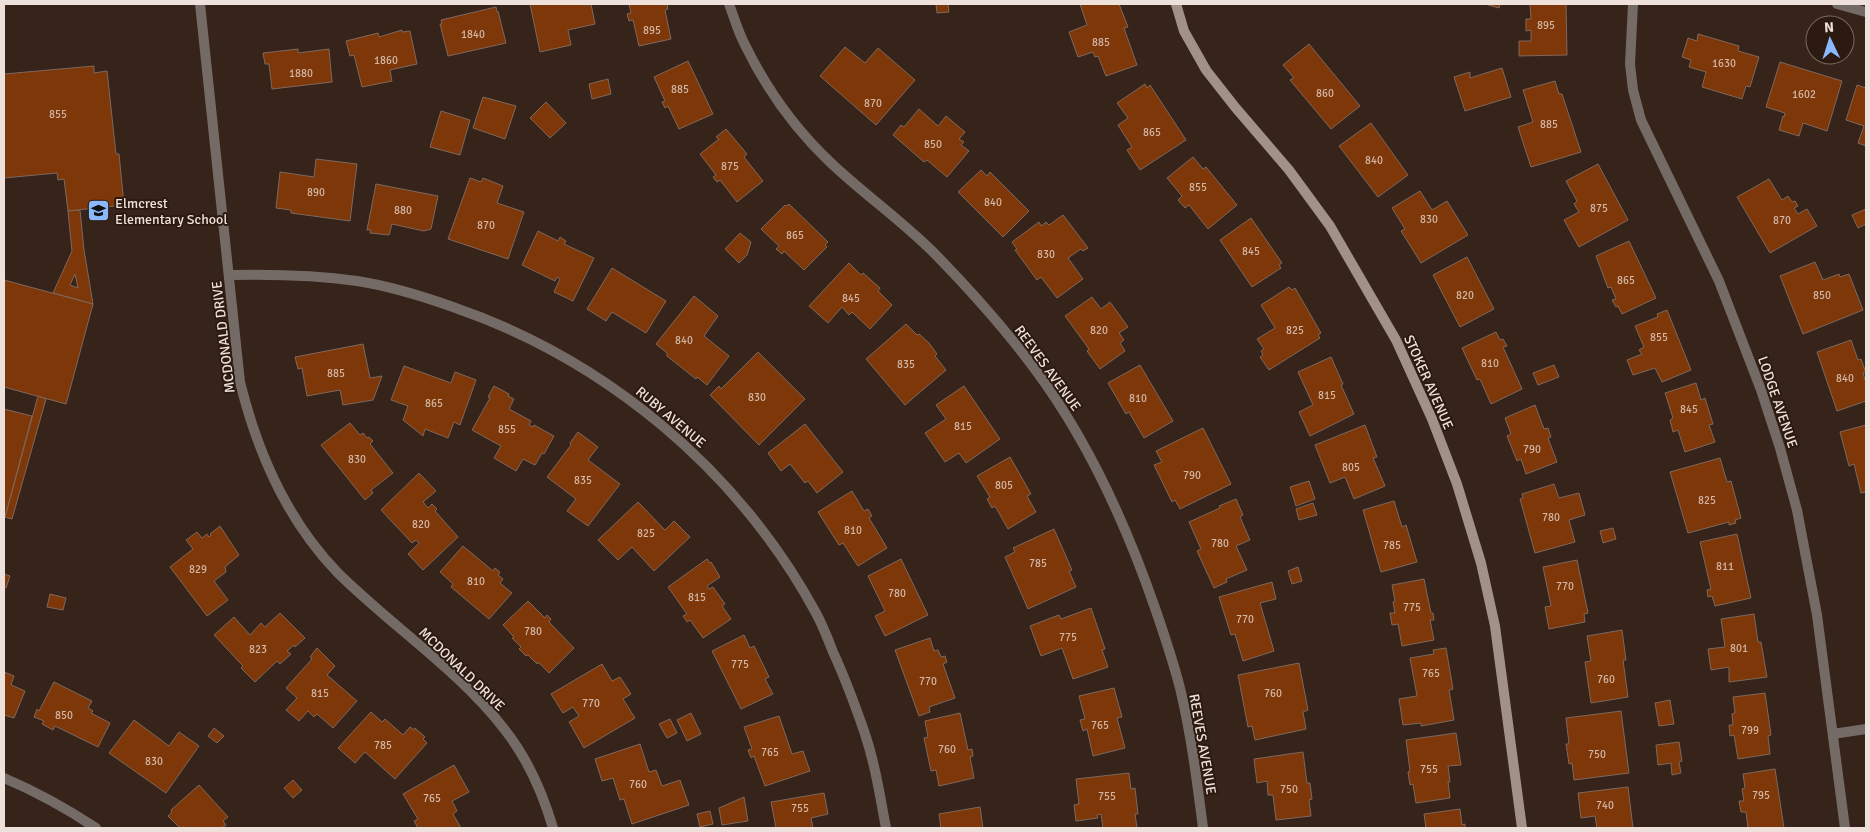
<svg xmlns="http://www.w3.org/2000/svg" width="1870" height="832" font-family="Signika,sans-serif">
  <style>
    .building { fill: #7e3708; stroke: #7e685d; fill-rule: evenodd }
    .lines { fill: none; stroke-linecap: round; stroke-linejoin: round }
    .street { stroke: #756b66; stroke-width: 10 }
    .secondary { stroke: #a19189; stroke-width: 10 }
    .labels { text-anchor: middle; stroke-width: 4; stroke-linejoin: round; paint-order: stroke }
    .number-label { font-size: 11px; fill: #d2b6a6 }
    .poi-label { font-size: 14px; fill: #eee1db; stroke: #2c1a11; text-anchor: start }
    .street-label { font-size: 14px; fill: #eee1db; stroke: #2c1a11 }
  </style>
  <rect width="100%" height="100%" fill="#36231a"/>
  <g class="building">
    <polygon points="530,4 591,4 595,24 568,30 571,45 540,52"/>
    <polygon points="629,4 667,4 668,9 665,10 671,39 639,46 633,20 629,21 627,14 631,13"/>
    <polygon points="936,4 948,4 949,12 937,13"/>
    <polygon points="1080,4 1119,4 1128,27 1124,28 1137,65 1106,76 1098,56 1095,57 1093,52 1078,57 1069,32 1087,25"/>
    <polygon points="1485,4 1500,4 1499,8"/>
    <polygon points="1530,4 1566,4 1567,55 1519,56 1519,41 1531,41 1531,30 1526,31 1526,19 1531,19"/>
    <polygon points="496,7 497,12 498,11 506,43 448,56 440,24 442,24 441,20"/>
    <polygon points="402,30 402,32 410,31 417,64 390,70 392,81 362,87 354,55 350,56 346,41 378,33 379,37"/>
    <polygon points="1698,34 1739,46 1738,51 1759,57 1750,87 1746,86 1742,99 1702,87 1706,72 1689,67 1691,60 1682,57 1688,38 1697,41"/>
    <polygon points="1309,44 1360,106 1331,129 1290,80 1294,78 1283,65"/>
    <polygon points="845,47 865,63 878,48 915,80 876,125 820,76"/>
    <polygon points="298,49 298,53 329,49 332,82 272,89 269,64 265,64 263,53"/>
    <polygon points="688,61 713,114 679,129 668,106 665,108 662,102 665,101 654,77"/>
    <polygon points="1780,62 1842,81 1827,131 1803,123 1799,136 1779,130 1783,116 1784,117 1785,113 1766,107"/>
    <polygon points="94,66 94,73 107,71 116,154 119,154 124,205 68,211 64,179 58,180 57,173 4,178 4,74"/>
    <polygon points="1502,68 1511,97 1465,111 1454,77 1470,72 1470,78"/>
    <polygon points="608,79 611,94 592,99 589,84"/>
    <polygon points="1555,81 1559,94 1562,94 1581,152 1531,167 1518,127 1533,122 1523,90"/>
    <polygon points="1145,84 1147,88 1150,85 1186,140 1140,170 1127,150 1132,147 1118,125 1128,118 1117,103"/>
    <polygon points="1857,85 1866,88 1866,146 1858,143 1864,126 1846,120"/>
    <polygon points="483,97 516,106 505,139 473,128"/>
    <polygon points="546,102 566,123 550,138 530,118"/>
    <polygon points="919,109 938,126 946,116 965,132 959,139 964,142 961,145 969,151 947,177 927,160 924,162 893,135 901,125 904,127"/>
    <polygon points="441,111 470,120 460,155 430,147"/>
    <polygon points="1371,123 1408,175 1378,197 1339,146"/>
    <polygon points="726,129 747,154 744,157 763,181 737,202 720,180 717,182 713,177 716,175 700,154 719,139 716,137"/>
    <polygon points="1193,157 1203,169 1206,167 1237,205 1208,229 1189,205 1185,208 1178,200 1182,196 1167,178"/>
    <polygon points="316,159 357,164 350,221 291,213 291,210 276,208 280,172 314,177"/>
    <polygon points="1598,164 1628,220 1579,247 1564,220 1579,212 1574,204 1577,201 1566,181"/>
    <polygon points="981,170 987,176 990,172 1029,211 1003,237 958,192"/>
    <polygon points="470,178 481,182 483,178 503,186 497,203 524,212 508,259 448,239"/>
    <polygon points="1769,179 1782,200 1788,196 1792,202 1795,201 1798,206 1794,208 1798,214 1807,209 1817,226 1770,253 1737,197"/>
    <polygon points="376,184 438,196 431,229 424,231 392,224 389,235 370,233 371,230 367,230"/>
    <polygon points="1420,191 1432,210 1447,201 1468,235 1421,263 1401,231 1405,229 1392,208"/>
    <polygon points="789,204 828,242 825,245 827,247 804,270 784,251 782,254 776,249 779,246 761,229 785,205 786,206"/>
    <polygon points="1866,209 1866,224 1858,228 1852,215"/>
    <path d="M 80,210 L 84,250 L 93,304 L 53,293 L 72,251 L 68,211 ZM 75,274 L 78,288 L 70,285 Z"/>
    <polygon points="1063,215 1088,248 1083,251 1081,249 1068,258 1083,279 1057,298 1041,277 1037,280 1015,250 1017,249 1012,242 1039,222 1041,226 1046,222 1049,225"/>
    <polygon points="1251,218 1282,263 1279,265 1281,268 1252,287 1220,240"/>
    <polygon points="538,231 558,241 560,237 566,241 564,244 594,258 573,301 554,292 560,279 557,277 555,281 522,265"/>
    <polygon points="740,233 751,242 747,255 739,263 725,249"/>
    <polygon points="1629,241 1656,298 1622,314 1618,306 1616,307 1612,300 1616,299 1611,287 1608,288 1596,256"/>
    <polygon points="1467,257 1494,309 1460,327 1433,275"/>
    <polygon points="1815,262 1823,280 1839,274 1840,277 1849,274 1863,310 1803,334 1780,276"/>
    <polygon points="849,263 861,275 863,273 880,288 878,291 892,305 870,329 852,312 849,315 842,307 828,323 809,306"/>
    <polygon points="612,268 666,301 646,333 612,312 606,321 587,309"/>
    <polygon points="4,280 93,304 66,404 4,387"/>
    <polygon points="1289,287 1292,290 1295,288 1321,333 1318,335 1320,338 1269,370 1260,357 1263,355 1261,351 1264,349 1257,339 1275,328 1261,305"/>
    <polygon points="694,296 718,316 704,336 729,356 707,385 697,377 696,379 667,356 667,353 656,344"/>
    <polygon points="1092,297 1101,309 1110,302 1128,327 1119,333 1124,340 1120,343 1125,351 1100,369 1087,351 1089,349 1065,316"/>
    <polygon points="1667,310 1691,370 1662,382 1655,368 1633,375 1627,360 1642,354 1639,350 1644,347 1635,326 1658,317 1657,314"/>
    <polygon points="906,324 917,335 919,334 929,343 937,354 935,356 946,370 905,405 866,359"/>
    <polygon points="1496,332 1500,340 1503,339 1507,346 1503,347 1522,389 1491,404 1480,379 1477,380 1462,348"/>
    <polygon points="1851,340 1858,360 1861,359 1866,373 1863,373 1866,383 1866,401 1837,411 1817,352"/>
    <polygon points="363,344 370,378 382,376 373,400 343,405 340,390 307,396 302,368 298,369 295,357"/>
    <polygon points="758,352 805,399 759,445 710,395 719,386 721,389"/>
    <polygon points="1331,357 1343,384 1341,385 1354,414 1310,436 1299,412 1313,405 1298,372"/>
    <polygon points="1140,365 1173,421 1144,438 1129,412 1126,414 1108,383"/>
    <polygon points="1554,365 1559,377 1538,385 1533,373"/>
    <polygon points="404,366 451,383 455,372 476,380 460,425 454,422 448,438 425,429 423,436 403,420 408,406 391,400"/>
    <polygon points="1696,383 1701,400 1705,398 1713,424 1709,425 1715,442 1685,452 1678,430 1673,432 1670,420 1673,418 1665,393"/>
    <polygon points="494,386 509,394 508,396 514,399 509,409 531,421 529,425 533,427 534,425 554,436 544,454 542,453 535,465 523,459 516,471 494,458 501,446 472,430 490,398 488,397"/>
    <polygon points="964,386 1000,439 966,463 959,453 945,462 925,433 946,419 936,405"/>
    <polygon points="38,396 46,399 12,519 5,517"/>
    <polygon points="1535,405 1544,429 1548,428 1551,437 1548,438 1557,462 1526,474 1521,459 1517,461 1507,436 1511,434 1505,418"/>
    <polygon points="4,409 32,416 5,517 4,517"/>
    <polygon points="350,423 360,435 363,433 367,438 369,437 373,441 370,444 393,473 371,490 373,493 365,500 321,445"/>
    <polygon points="805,424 843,472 817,493 808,481 805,483 790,464 781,471 768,453"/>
    <polygon points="1365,425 1377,457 1373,458 1385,486 1354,499 1345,477 1330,483 1315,445"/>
    <polygon points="1866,425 1866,492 1861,493 1854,464 1849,466 1840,432"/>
    <polygon points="1203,428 1231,484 1180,509 1175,500 1172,502 1154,465 1162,462 1156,451"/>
    <polygon points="578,432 598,447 588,460 620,484 588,526 567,511 576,499 547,477 571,445 570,443"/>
    <polygon points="1010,457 1031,494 1027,496 1036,512 1008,529 995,506 992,508 987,499 990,497 977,476"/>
    <polygon points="1720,458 1727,482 1731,481 1741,518 1735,520 1736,523 1729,525 1729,522 1688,533 1670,472"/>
    <polygon points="419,473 436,491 423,502 428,508 432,504 437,509 435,511 458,537 423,570 408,554 419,543 416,540 412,543 381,510"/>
    <polygon points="1309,481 1315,499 1296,506 1290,487"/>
    <polygon points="1554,484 1559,498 1579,493 1585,515 1569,520 1575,542 1535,553 1520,499 1523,498 1522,494"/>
    <polygon points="852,491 864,511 868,509 872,516 869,518 887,548 858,566 843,543 839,545 818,512"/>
    <polygon points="1236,499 1243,515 1240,517 1250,540 1236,546 1247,570 1226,579 1227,582 1214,588 1197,551 1201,549 1189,522 1220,508 1219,506"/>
    <polygon points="1394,501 1402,527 1406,525 1417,562 1381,572 1363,510"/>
    <polygon points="638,502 665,530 674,521 690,537 654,571 632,547 618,560 598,540"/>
    <polygon points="1313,503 1317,515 1299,520 1296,509"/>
    <polygon points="220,526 239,555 225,567 226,572 214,581 228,600 207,616 170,567 193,549 186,540 197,532 202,538 207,534 209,537 211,535 210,534"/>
    <polygon points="1613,528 1616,539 1603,543 1600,531"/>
    <polygon points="1054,529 1072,570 1069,571 1076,587 1028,609 1005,557 1015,552 1013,548"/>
    <polygon points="1737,534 1751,598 1715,606 1712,596 1708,597 1707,590 1711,589 1700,542"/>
    <polygon points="463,546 493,571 495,568 500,572 498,575 503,579 500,583 512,593 489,619 451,587 453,584 440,572"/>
    <polygon points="707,559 710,563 711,562 720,577 707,586 709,589 713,587 725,604 722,606 731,619 703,638 690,620 687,622 683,616 687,614 668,587"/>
    <polygon points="901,559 928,615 885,636 875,616 885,611 868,576"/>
    <polygon points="1577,560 1588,613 1584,614 1585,622 1549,629 1545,607 1551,606 1543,567"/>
    <polygon points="1298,567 1302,581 1292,584 1288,571"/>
    <polygon points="4,574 10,576 6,588 4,587"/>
    <polygon points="1424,579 1431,613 1433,613 1434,620 1430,620 1434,640 1402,646 1398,624 1392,625 1390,613 1395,613 1393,602 1395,601 1392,585"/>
    <polygon points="1272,582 1276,599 1260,603 1274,651 1243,661 1235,634 1231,635 1219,597"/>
    <polygon points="50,594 66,598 63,610 47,607"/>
    <polygon points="528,601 545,618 547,615 551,619 549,622 574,648 549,673 538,662 537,664 528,655 526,656 519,649 521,647 512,638 514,637 503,625"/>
    <polygon points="1091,608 1105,649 1102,650 1108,667 1073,679 1062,648 1041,656 1030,626 1059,615 1061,619"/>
    <polygon points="280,613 305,638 295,647 294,645 287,651 291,654 280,664 277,661 255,682 241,668 243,666 214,635 234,617 250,635 261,623 265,627"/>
    <polygon points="1754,614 1758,642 1761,642 1767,677 1729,682 1729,667 1711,670 1708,649 1725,647 1721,619"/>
    <polygon points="1622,630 1626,660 1623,660 1628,697 1591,703 1585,662 1591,661 1587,636"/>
    <polygon points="744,635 750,648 754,646 769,677 765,679 773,694 741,709 712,651"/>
    <polygon points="930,638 934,651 938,650 941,657 945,656 947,662 943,664 955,698 929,707 930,712 919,716 895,650"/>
    <polygon points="317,648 335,666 327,675 357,701 333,728 317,714 314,717 308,711 299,721 286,710 297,698 286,688 312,659 310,657"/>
    <polygon points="1446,648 1453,689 1449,690 1454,720 1421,726 1421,723 1403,725 1399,699 1417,696 1410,658 1434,654 1433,650"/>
    <polygon points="1299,663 1308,710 1303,712 1306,729 1255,740 1252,726 1248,727 1238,675"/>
    <polygon points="602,664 612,681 620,677 631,694 623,699 635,718 584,748 569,722 579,716 573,707 563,713 551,694"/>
    <polygon points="4,672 14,676 11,685 25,691 14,718 4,715"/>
    <polygon points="54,682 92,701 88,708 93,711 91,713 110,723 98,747 55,726 53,730 42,724 44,721 34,717 37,709 39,711"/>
    <polygon points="1114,688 1122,717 1117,718 1125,748 1093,756 1087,729 1083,731 1080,720 1085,719 1079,696"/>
    <polygon points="1765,693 1771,735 1768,736 1770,754 1738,759 1734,735 1730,736 1729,725 1733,725 1732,714 1735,713 1733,697"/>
    <polygon points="1670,700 1674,724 1659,726 1655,703"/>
    <polygon points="1621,711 1629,773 1574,780 1572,763 1569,764 1566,744 1569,744 1566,718"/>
    <polygon points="371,712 382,722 385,719 403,735 410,727 414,730 415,728 425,737 423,739 427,743 395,779 365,752 355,763 338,748"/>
    <polygon points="691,713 701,734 687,741 677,720"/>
    <polygon points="960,713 968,750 972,749 973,756 970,757 974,778 939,786 936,770 931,771 924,738 928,737 925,721"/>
    <polygon points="779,716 792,754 803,751 810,771 765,786 754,756 751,758 748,750 752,749 744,727"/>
    <polygon points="670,719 677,733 667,738 659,724"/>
    <polygon points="134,720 169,746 179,732 199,746 166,793 109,753"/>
    <polygon points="214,728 224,736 217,743 208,736"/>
    <polygon points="1456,733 1461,765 1448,766 1450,782 1448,782 1450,798 1416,803 1413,784 1410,785 1408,772 1410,771 1406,740"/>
    <polygon points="1679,742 1682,761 1679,762 1681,773 1672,775 1671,763 1658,765 1656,745"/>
    <polygon points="640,744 649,772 656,770 662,786 680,780 689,805 632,824 624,799 620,800 613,778 602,781 595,759"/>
    <polygon points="1303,752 1307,783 1310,783 1312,799 1309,800 1311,816 1276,820 1273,795 1268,795 1267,781 1257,783 1254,759"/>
    <polygon points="454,765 469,792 452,801 457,811 453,814 461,828 418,828 414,821 418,819 403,794"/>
    <polygon points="1775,769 1784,828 1748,828 1746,812 1741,812 1739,801 1744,801 1742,789 1745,788 1743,774"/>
    <polygon points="1129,773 1131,789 1135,788 1138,814 1135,814 1137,828 1103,828 1101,814 1097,815 1098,818 1076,821 1074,805 1079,804 1076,779"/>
    <polygon points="293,780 302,790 293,798 284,788"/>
    <polygon points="199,785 228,817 223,821 226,825 223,827 225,828 185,828 184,827 180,828 168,816 172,812 171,810"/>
    <polygon points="1628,787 1633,828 1597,828 1595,816 1581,818 1578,793"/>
    <polygon points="824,793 828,814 811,818 813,828 776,828 771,802"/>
    <polygon points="744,797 748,821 722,825 719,808"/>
    <polygon points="980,807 983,828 941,828 939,814"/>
    <polygon points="1460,809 1462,825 1465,824 1465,828 1426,828 1424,814"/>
    <polygon points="710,811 713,824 700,827 697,814"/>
  </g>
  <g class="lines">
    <g class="street">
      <path d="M 200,4 L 240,382 C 257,451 287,520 337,572 C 390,625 460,671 505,730 C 527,758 543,794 553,828"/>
      <path d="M 729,4 C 734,17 738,32 745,45 C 766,88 796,130 831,163 C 866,196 905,223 938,257 C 972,292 1005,329 1034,368 C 1088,440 1126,524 1155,608 C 1164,634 1173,661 1180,688 C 1191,734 1197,781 1203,828"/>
      <polyline points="1633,4 1630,64 1633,90 1641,120 1719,281 1761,390 1780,448 1797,510 1817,615 1845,828"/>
      <polyline points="1837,4 1866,12"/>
      <path d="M 230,275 C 272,274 315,275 357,281 C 390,286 422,296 453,307 C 607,360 738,470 816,613 C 823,626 828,639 833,652 C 845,678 855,705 864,731 C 875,763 880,796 886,828"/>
      <polyline points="1833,734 1866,729"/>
      <path d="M 4,778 C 37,792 66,808 96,828"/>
    </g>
    <polyline class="secondary" points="1176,4 1184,31 1206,70 1235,107 1289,170 1330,226 1396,340 1432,419 1457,484 1481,563 1495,626 1522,828"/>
  </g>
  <defs>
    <symbol id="school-square" viewBox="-11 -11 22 22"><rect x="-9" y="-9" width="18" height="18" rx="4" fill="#8bbafc" stroke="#2c1a11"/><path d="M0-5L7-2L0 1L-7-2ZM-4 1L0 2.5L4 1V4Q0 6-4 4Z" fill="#111"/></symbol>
  </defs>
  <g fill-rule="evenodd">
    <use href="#school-square" x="86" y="198" width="25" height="25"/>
  </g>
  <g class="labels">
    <g class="number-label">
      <text x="1546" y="29">895</text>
      <text x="652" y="34">895</text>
      <text x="473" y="38">1840</text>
      <text x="1101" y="46">885</text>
      <text x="386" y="64">1860</text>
      <text x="1724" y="67">1630</text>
      <text x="301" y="77">1880</text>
      <text x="680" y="93">885</text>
      <text x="1325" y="97">860</text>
      <text x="1804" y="98">1602</text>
      <text x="873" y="107">870</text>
      <text x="58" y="118">855</text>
      <text x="1549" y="128">885</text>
      <text x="1152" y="136">865</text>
      <text x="933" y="148">850</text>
      <text x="1374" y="164">840</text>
      <text x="730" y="170">875</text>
      <text x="1198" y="191">855</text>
      <text x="316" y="196">890</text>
      <text x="993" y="206">840</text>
      <text x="1599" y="212">875</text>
      <text x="403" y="214">880</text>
      <text x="1429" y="223">830</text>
      <text x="1782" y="224">870</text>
      <text x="486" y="229">870</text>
      <text x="795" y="239">865</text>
      <text x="1251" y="255">845</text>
      <text x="1046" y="258">830</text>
      <text x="1626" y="284">865</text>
      <text x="1465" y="299">820</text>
      <text x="1822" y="299">850</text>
      <text x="851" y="302">845</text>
      <text x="1099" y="334">820</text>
      <text x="1295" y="334">825</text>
      <text x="1659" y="341">855</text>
      <text x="684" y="344">840</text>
      <text x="1490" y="367">810</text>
      <text x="906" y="368">835</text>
      <text x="336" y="377">885</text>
      <text x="1845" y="382">840</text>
      <text x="1327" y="399">815</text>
      <text x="757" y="401">830</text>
      <text x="1138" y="402">810</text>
      <text x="434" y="407">865</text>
      <text x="1689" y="413">845</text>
      <text x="963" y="430">815</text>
      <text x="507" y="433">855</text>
      <text x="1532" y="453">790</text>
      <text x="357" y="463">830</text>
      <text x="1351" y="471">805</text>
      <text x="1192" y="479">790</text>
      <text x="583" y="484">835</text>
      <text x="1004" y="489">805</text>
      <text x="1707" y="504">825</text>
      <text x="1551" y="521">780</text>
      <text x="421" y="528">820</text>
      <text x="853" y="534">810</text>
      <text x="646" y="537">825</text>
      <text x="1220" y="547">780</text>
      <text x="1392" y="549">785</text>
      <text x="1038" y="567">785</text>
      <text x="1725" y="570">811</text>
      <text x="198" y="573">829</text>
      <text x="476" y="585">810</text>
      <text x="1565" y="590">770</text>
      <text x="897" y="597">780</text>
      <text x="697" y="601">815</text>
      <text x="1412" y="611">775</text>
      <text x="1245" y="623">770</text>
      <text x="533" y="635">780</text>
      <text x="1068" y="641">775</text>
      <text x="1739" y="652">801</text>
      <text x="258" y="653">823</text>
      <text x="740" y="668">775</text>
      <text x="1431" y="677">765</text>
      <text x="1606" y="683">760</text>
      <text x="928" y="685">770</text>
      <text x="320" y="697">815</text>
      <text x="1273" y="697">760</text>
      <text x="591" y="707">770</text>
      <text x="64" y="719">850</text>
      <text x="1100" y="729">765</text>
      <text x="1750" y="734">799</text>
      <text x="383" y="749">785</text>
      <text x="947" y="753">760</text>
      <text x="770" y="756">765</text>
      <text x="1597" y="758">750</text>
      <text x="154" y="765">830</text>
      <text x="1429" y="773">755</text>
      <text x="638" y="788">760</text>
      <text x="1289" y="793">750</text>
      <text x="1761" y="799">795</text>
      <text x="1107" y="800">755</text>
      <text x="432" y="802">765</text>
      <text x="1605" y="809">740</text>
      <text x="800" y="812">755</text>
    </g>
    <g class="poi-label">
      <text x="115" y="208">Elmcrest<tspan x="115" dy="16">Elementary School</tspan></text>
    </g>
    <g class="street-label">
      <text transform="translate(223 337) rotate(-97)" y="5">MCDONALD DRIVE</text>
      <text transform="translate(1048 368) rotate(54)" y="5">REEVES AVENUE</text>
      <text transform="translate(1429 382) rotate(66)" y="5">STOKER AVENUE</text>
      <text transform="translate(1778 402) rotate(71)" y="5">LODGE AVENUE</text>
      <text transform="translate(671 417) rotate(40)" y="5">RUBY AVENUE</text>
      <text transform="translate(462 669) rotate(44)" y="5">MCDONALD DRIVE</text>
      <text transform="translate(1203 744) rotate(80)" y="5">REEVES AVENUE</text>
    </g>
  </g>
  <rect width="1870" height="832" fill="none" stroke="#eee1db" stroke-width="10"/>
  <g transform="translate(1830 40) rotate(356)"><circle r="24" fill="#2c1a11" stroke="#7a6a62"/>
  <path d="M0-4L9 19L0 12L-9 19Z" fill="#8bbafc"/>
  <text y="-8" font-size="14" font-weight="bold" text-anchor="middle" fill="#eee1db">N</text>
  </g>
</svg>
